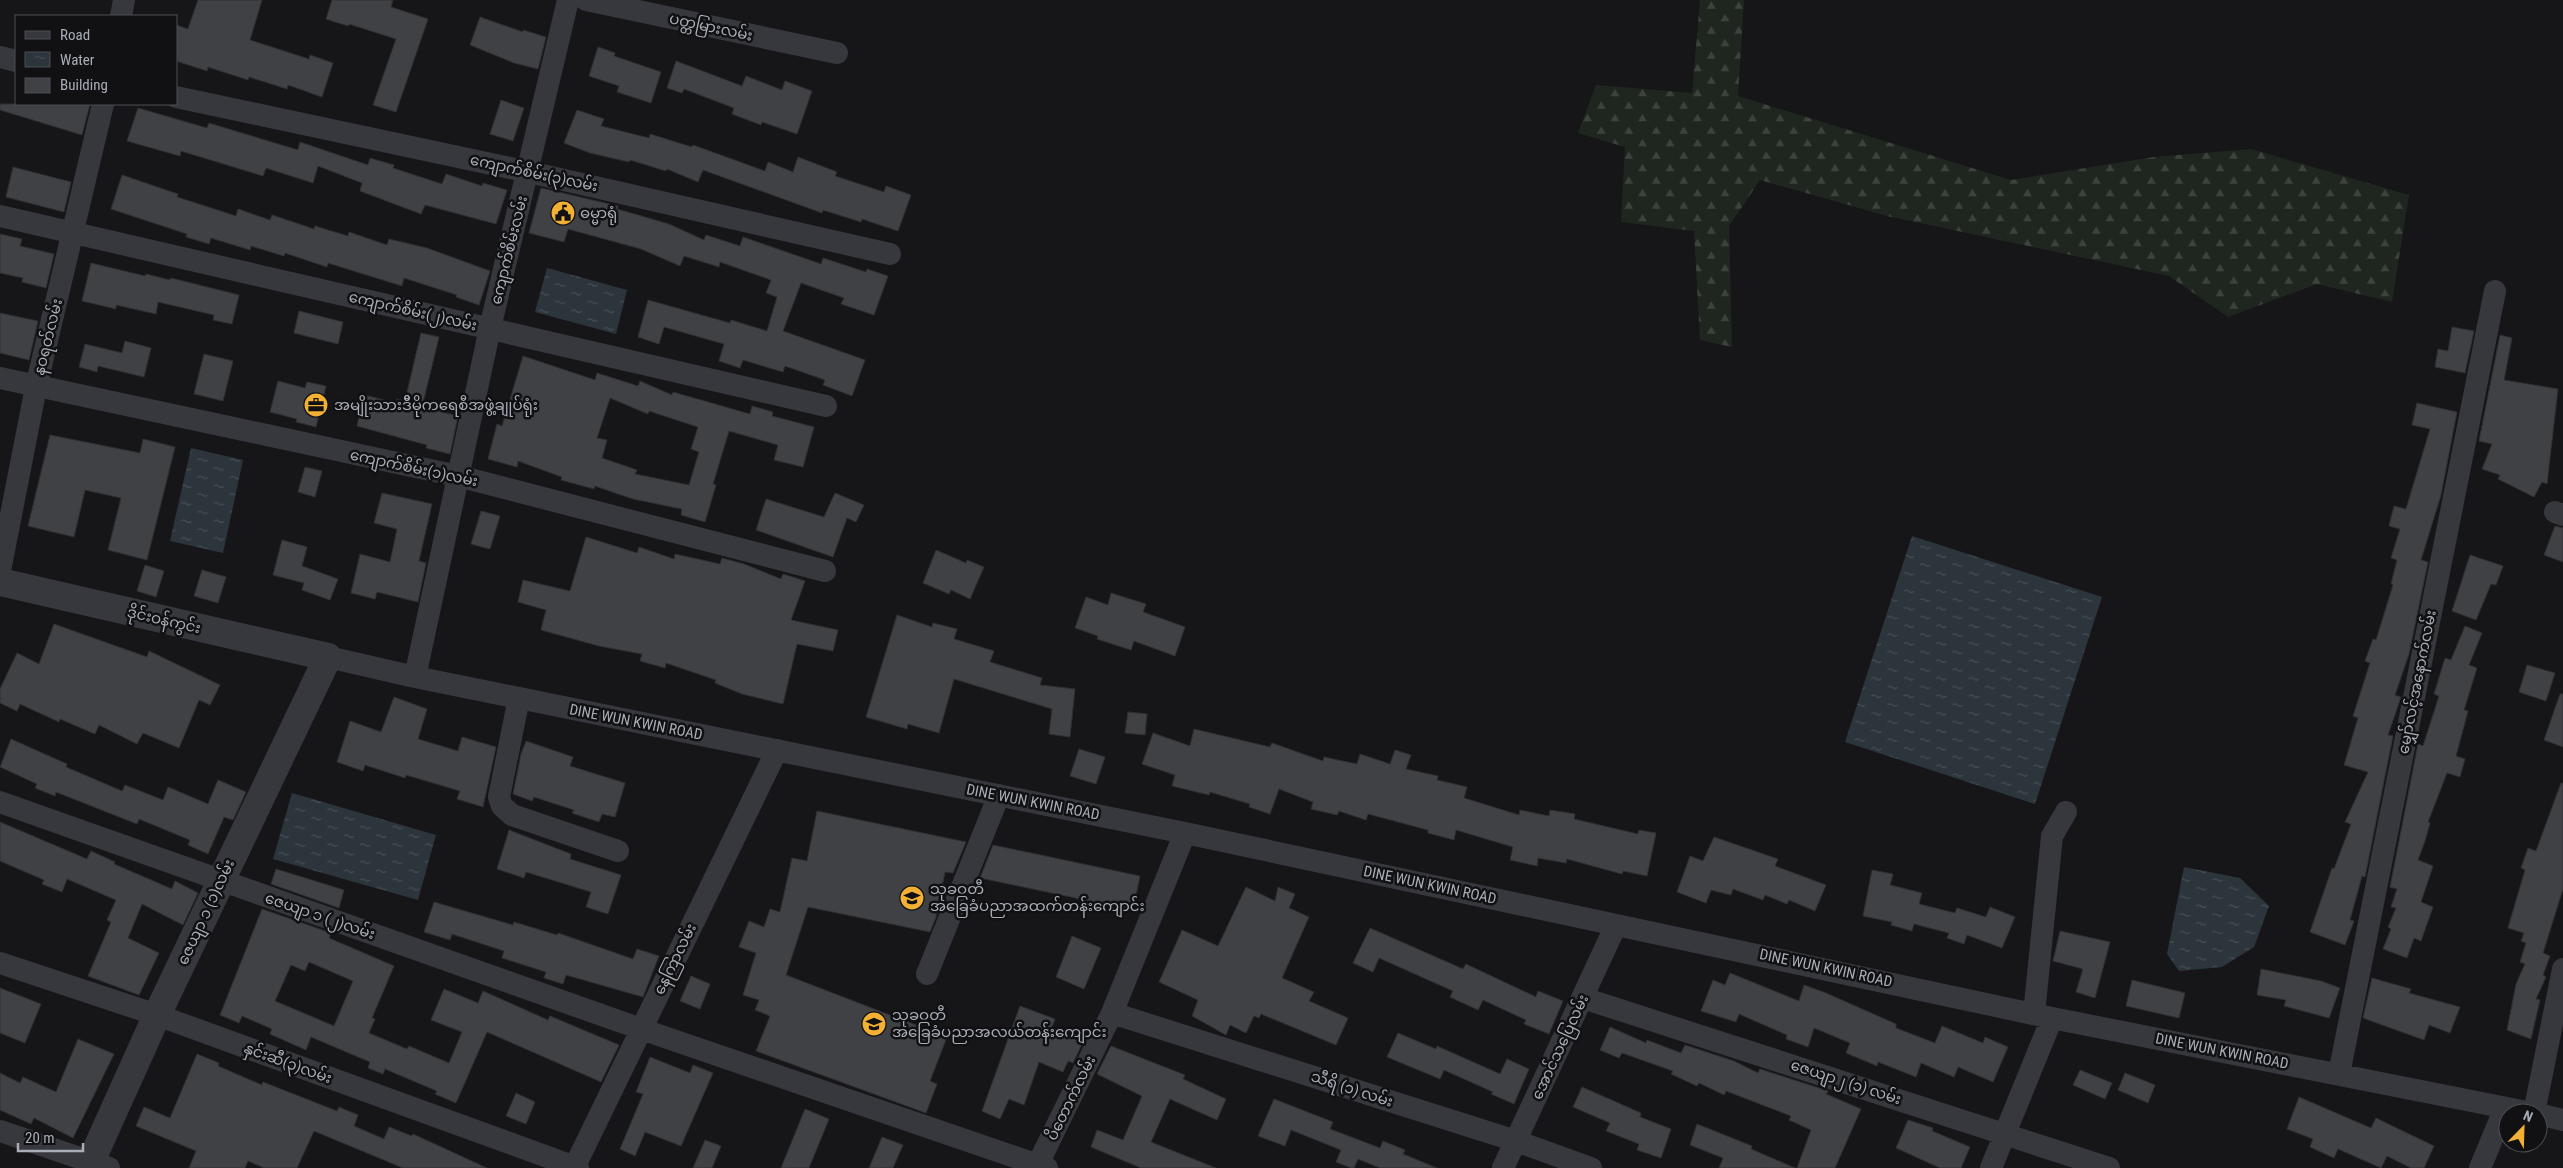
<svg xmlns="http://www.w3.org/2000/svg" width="2563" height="1168" font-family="'Roboto Condensed','Noto Sans Myanmar',sans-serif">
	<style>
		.forest { fill: url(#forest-firs) }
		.water { fill: url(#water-ripples) }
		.building { fill: #404145; stroke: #303034; fill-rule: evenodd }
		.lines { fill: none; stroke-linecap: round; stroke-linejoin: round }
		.minor { stroke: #37383d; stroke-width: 22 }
		.tertiary { stroke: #37383d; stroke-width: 28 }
		.labels { text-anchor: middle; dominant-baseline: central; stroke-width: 5; stroke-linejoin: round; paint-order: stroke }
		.street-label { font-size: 15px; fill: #a8adb8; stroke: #111113 }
		.poi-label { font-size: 15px; fill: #a8adb8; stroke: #111113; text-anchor: start }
	</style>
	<defs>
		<pattern id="forest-firs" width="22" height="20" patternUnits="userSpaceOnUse" patternTransform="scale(1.25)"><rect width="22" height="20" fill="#1e261f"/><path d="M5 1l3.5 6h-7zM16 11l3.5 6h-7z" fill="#3c433d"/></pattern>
		<pattern id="water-ripples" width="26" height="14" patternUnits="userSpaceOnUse" patternTransform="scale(1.25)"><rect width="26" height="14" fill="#2c353c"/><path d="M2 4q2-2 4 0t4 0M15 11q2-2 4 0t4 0" fill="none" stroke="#485056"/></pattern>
	</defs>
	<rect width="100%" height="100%" fill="#161618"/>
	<path class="forest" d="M1700,0h44l-6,96 273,84 143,-23 97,-8 158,46 -17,107 -75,-18 -89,33 -59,-41 -282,-60 -127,-36 -31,46 3,121 -32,-7 -6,-109 -73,-9 4,-75 -47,-14 18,-48 96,8z"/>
	<path class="water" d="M547,268l80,22 -11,44 -81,-22z
		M191,448l52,12 -20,93 -53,-12z
		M1912,536l190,61 -67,207 -190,-62z
		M292,793l144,42 -18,65 -145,-41z
		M2184,867l56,11 29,28 -15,41 -32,20 -43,4 -12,-17z"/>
	<path class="building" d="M198,0h64l-12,40 59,19 1,-4 23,8 -11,34 -34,-12 -1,4 -38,-12 -1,3 -40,-13 -1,4 -31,-10v-36l12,4z
		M332,0h61l-2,7 37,12 -32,93 -23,-7 23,-66 -47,-15 -1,2 -22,-7z
		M480,17l43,15v-2l23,7 -8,32 -24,-6 -44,-18z
		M598,47l17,6 -1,3 47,16 -10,31 -34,-11 2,-6 -30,-10z
		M676,61l66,25 4,-10 36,14 3,-9 27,10 -15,43 -35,-12 -1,3 -29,-11 2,-6 -50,-19 -2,4 -15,-5z
		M501,100l23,8 -11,33 -23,-7z
		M0,104h90l-8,31 -82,-25z
		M138,108l69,20 2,-5 89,27 2,-8 68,23 2,-7 24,7 -1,3 49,16 4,-10 36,12 1,-3 24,7 -11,34 -71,-19 -4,9 -61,-23 2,-8 -44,-17 -5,17 -47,-15 -3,8 -82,-25 -1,5 -53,-15z
		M577,110l27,9 -3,7 48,12 1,-4 42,13 1,-2 72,26 3,-9 25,10 5,-15 39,15 -2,4 49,16 2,-6 25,9 -13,36 -36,-12 -1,3 -38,-12 -1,3 -119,-43 -5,12 -31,-13 -1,2 -36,-11 -1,2 -39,-9 -26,-10z
		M13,167l58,15 -7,30 -58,-15z
		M122,175l56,19 -1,3 59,19 2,-7 32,11 2,-5 42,14 1,-3 33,10 1,-4 38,13 2,-6 38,9 63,23 -11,34 -23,-8 1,-2 -53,-17 -2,8 -74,-23 -1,4 -42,-14 -1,3 -33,-10 -1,4 -39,-12 -2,6 -23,-7 1,-3 -76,-25z
		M541,188l77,18 -1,3 52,15 35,16 2,-5 34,11 3,-9 78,27 2,-6 43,14 1,-3 21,7 -14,39 -33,-11 3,-6 -43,-15 -18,48 82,29 -13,36 -29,-11 2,-5 -40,-14 -2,6 -40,-12 -3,8 -21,-7 5,-17 -60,-17 -5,17 -21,-7 10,-37 82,23 1,-3 36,11 10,-34 -11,-4 5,-13 -51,-18 -1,5 -35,-11 -4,10 -39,-17 -73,-20 -4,13 -35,-9z
		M0,234l22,5 -2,7 34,8 -8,34 -24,-6 1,-4 -23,-5z
		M91,263l54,13 1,-2 24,6 1,-2 68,17 -7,29 -19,-4 1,-5 -56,-13 -2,12 -40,-9v4l-34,-8z
		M299,311l44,11 -5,22 -44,-11z
		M0,313l38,8 -9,39 -29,-7z
		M2452,327l22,4 -9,42 -30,-6 3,-18 10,2z
		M421,333l18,4 -17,70 36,9 -8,38 -24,-6 1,-3 -70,-19 7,-31 32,8 1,-4 8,2z
		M2500,335l12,3 -8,42 54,9 -11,95 -5,-2 -8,15 -36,-18 2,-4 -18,-6 10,-25 -13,-3z
		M125,341l26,7 -7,29 -46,-11 -1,6 -18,-5 6,-23 37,9z
		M204,354l29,7 -10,40 -29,-7z
		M523,356l72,24 2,-7 41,13 2,-5 32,14 1,-3 77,22 2,-8 21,6 -1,4 42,11 -11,40 -29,-7 4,-15 -49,-14 -16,53 3,1 -11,37 -24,-7 1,-6 -49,-10 -38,-13 -1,3 -33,-9 1,-3 -44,-16 -1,6 -29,-8 9,-35 5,2zM610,398l38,16 1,-3 49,16 -7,22 8,3 -10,33 -54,-11 2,-4 -35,-12 5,-18 -10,-2z
		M278,381l27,7 2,-6 19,4 -10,41 -20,-5 1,-3 -27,-7z
		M2417,403l40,9 -16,83 -20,65 7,2 -19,92 -14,41 6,2 -13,38 5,1 -28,141 -3,-1 -12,44 4,1 -9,24 -35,-13 22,-64 2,1 17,-45 -6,-2 23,-50 -24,-7 14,-47 -5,-2 17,-53 -5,-2 8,-22 3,1 17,-55 -2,-1 6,-24 -6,-2 9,-29 -11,-3 5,-20 12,3 24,-80 -18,-4z
		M50,435l90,18 3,-14 32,8 -28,113 -39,-10 13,-52 -36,-8 -11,47 -46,-11z
		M305,467l17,4 -7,26 -17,-5z
		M382,493l50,11 -13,57 7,2 -8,39 -41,-10 -2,7 -24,-6 9,-39 30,8 7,-33 -23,-6z
		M835,493l29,12 -8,17 -9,-4 -14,39 -77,-27 10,-31 58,18z
		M481,511l19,5 -10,33 -19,-5z
		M2555,526l8,2v34l-19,-7z
		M586,537l51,16 2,-6 35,12 1,-5 45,10 2,-6 22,6 37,15 2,-5 22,7 -14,39 47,10 -5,21 -36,-7 -14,60 -41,-10 -27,-11 1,-3 -50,-17 -1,5 -25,-7 2,-7 -43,-8 -58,-16 5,-20 -28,-8 5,-22 47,11z
		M282,540l25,7 -5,19 36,13 -8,21 -28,-10 2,-7 -31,-8z
		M936,550l30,13 1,-3 17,7 -14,32 -19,-9 -2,4 -26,-11z
		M2470,555l33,11 -7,19 -5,-1 -15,36 -24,-9z
		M145,565l19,6 -8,26 -19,-6z
		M202,570l24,7 -8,26 -24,-7z
		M1111,593l35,11 -3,8 42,15 -10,29 -41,-15 -3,9 -34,-11 1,-3 -23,-8 11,-31 22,8z
		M897,615l35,12 1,-4 24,6 -3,10 40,12 -4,11 52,16 -2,7 35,4 -5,48 -21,-3 3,-25 -98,-30 -15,54 -31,-9 -1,5 -41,-12z
		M54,624l93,33 2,-6 71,34 -10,20 -11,-5 -20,48 -36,-15 -6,11 -38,-19 -4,9 -35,-15 -1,3 -39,-18 -3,7 -17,-8v-14l17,-36 22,11z
		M2465,626l17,7 -13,32 8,3 -13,42 4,1 -12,45 9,3 -5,18 -13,-4 -19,49 2,1 -5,18 -7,19 15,6 -12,36 12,5 -12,34 -7,-3 -7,20 -24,-9 8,-20 -3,-2 8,-19 -5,-1 6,-18 -7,-2 28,-143 5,2 16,-50 -5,-2 11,-36 6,2z
		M2527,665l28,8 -9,28 -27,-9z
		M2560,694h3v53l-19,-7z
		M394,697l33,12 -9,30 40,12 4,-14 34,10 -13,60 -26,-8 3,-8 -54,-16 -1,3 -40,-13 -2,6 -26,-9 13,-41 31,11z
		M1128,712l19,2 -2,21 -20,-2z
		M1194,729l76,18 2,-4 51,18 1,-4 33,7 3,-10 30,10 5,-14 16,5 -5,14 32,7 -1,4 30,7 -3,11 55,17 1,-5 29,6 1,-6 25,4 -1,5 64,15 1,-4 17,3 -9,43 -24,-5 -1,3 -55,-15 -1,4 -28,-5 -1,8 -27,-6 3,-13 -57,-17 -2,10 -26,-7v-3l-60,-16 -2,6 -27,-9 -2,4 -26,-6 2,-7 -34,-13 -9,25 -21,-7 1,-3 -40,-12 -1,3 -37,-9 3,-11 -33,-11 11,-31 37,13z
		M11,739l56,25 -1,3 56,24 3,-6 38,15 5,-13 40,17 10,-24 28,12 -13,28 -9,-3 -16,37 -20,-9 2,-5 -51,-21 -2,5 -81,-32 -1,4 -20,-8 2,-4 -37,-17z
		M526,741l47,16 -3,9 55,17 -10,34 -13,-3 -3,8 -27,-9 2,-3 -40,-13 -2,4 -19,-7 8,-40z
		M1079,749l26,8 -9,27 -26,-8z
		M2561,783h2v106l-20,64 7,3 -7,19 3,2 -10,22 4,1 -9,39 -24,-9 9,-46 9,-20 -5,-2 6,-19 -5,-2 3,-8 -16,-5 17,-58 -4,-2 7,-20 8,3z
		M817,811l149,31 -13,31 -8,-1 -9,45 -6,15 -122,-25 -22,68 161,62 -17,44 7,3 -11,29 -170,-62 14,-35 -15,-6 4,-10 -16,-5 13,-42 -17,-6 10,-26 15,6 6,-18 10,3 12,-54 15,3z
		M0,822l87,37 4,-8 24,11 -1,2 58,25 3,-8 23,12 -15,32 -41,-21 -14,34 31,15 -20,42 -51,-19 23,-54 -4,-2 9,-20 -49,-21 -5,13 -20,-8 2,-4 -44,-19z
		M509,830l62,24 -1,5 51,16 -13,39 -22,-7 5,-15 -65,-20 -2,6 -27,-9z
		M1714,837l64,22 -3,7 51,19 -11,26 -26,-11 -2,4 -22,-9 -2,5 -30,-11 -2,6 -20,-5 -5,13 -29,-11 13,-36 13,5z
		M993,845l147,31 -7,34 -153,-32z
		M276,869l68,21 -5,18 -68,-24z
		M1872,870l21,4 -3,11 32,8 -3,11 36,9 2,-5 29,9 4,-10 25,10 -13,31 -35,-13 -3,9 -17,-6 2,-5 -35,-9 -2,7 -21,-6 1,-3 -29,-6z
		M1246,887l29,14 3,-14 17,7 -6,14 20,9 -27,61 32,14 -5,9 39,17 -12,27 -75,-31 -2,4 -5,-2 -8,17 -16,-8 -4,10 -34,-19 6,-16 -39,-18 23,-52 36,16z
		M434,902l79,23 1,-3 43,13 1,-2 75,26 4,-10 22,7 -16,41 -77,-22 -3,9 -19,-6 2,-6 -44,-14 2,-7 -52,-17 -2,6 -26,-8z
		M262,909l69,24 -2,5 65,28 -22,52 3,1 -6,14 38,16 2,-3 40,17 13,-31 -31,-12 13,-31 34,14 5,-12 65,29 2,-4 69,29 -18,37 -114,-50 -31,71 -21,-9 2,-3 -52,-22 -2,5 -15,-6 2,-6 -59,-25 -5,13 -36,-16 2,-5 -30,-13 -3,7 -19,-8zM309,962l44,19 -19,45 -59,-25 16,-36 14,6z
		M1370,928l93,41 3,-5 70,33 2,-6 25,10 -14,33 -25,-10 2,-4 -43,-20 -5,10 -28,-13 3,-6 -74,-33 -6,14 -20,-9z
		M2060,931l50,11 -15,56 -19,-6 7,-23 -30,-8z
		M1072,936l29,12 -17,41 -28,-12z
		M2261,969l60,12 19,7 -11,30 -45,-12 2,-6 -29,-5z
		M1730,973l69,28 5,-16 22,8 70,31v4l39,15 7,-17 41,17 2,-6 23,10 -15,35 -35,-15 -4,10 -33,-14 -5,14 -38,-15 -1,4 -31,-13 4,-10 -36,-15 -6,19 -22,-8 1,-4 -48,-21 -3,8 -35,-11 12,-31 12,5z
		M691,976l19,8 -10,25 -20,-8z
		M2372,978l39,11 -2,4 51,14 -10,26 -21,-8 -5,15 -61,-22z
		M2132,980l53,13 -6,25 -53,-12z
		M0,988l41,16 -16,39 -25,-10z
		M1020,1006l35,13 -4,10 32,13 -10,21 -5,-2 -5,11 -24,-10 -15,43 -15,-6 -9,20 -18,-8z
		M1610,1027l36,16 1,-3 34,13 4,-8 49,16 24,12 2,-4 65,21 3,1 -2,3 35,15 -26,59h-38l14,-38 -22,-10 2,-4 -65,-25 -2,4 -25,-12 -2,3 -26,-12 2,-3 -51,-18 -3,5 -19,-8z
		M1398,1033l38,16 1,-3 63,28 7,-15 22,10 -15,35 -23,-10 2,-2 -49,-22 -4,9 -53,-22z
		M78,1039l36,15 -41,84 -39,-20 -3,6 -31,-14v-37l20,10 3,-6 33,15z
		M1111,1046l74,29 -2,4 43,20 -9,21 -47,-21 -19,43 65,26h-75l-50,-21 6,-17 26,10 19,-44 -45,-22z
		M197,1054l22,9 -1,3 44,19 1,-3 74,29 2,-4 19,8 -4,11 30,13 5,-12 23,9 1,-2 74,34h-84l-89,-37 -17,37h-33l-16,-7 -3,7h-56l7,-17 -60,-25 8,-19 26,11z
		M650,1057l40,16 3,-8 20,8 -32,73 -36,-14 -10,24 -15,-7 23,-55 -7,-2z
		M2080,1070l32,13 -7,16 -32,-14z
		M2125,1073l30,12 -7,18 -30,-13z
		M1582,1087l59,26 -1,4 31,12 -10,29 -24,-8 2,-6 -33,-13 4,-8 -37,-16z
		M516,1093l19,9 -9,22 -20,-8z
		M2299,1097l72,31 5,-10 58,28 -10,22h-13l-24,-12 -6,12 -43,-19 -4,9 -24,-11 3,-8 -26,-10z
		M1274,1099l59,23 -3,7 50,19 3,-7 22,9 -2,4 34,14h-57l-22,-9 -4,9h-3l-15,-6 5,-12 -50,-20 -6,16 -27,-10z
		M805,1109l24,10 -20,49h-28z
		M1908,1120l25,8 -1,3 38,16 -9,21h-21l-44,-20z
		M1697,1124l55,22 -1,3 44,19h-76l4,-10 -33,-13z
		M882,1137l21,8 -10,23h-24z
		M705,1140l16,6 -9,22h-19z"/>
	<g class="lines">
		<path class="minor" d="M586,0l251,53
			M121,16l3,-16
			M0,57l16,4
			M176,97l353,75 361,82
			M0,216l826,190
			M0,378l458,98 367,95
			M2555,512l8,3
			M0,571l36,-184 67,-283
			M328,657l87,20 770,156 867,185 480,95
			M415,677l75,-349 78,-328
			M519,698l-20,99 3,9 10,9 106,36
			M0,802l641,227 406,139
			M0,963l157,52 421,153
			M927,974l72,-179
			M1583,998l526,170
			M1112,1013l404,128 75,27
			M2034,1014l18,-178 14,-24
			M2339,1074l156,-783
			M2534,1113l29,-144
			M2538,1114l25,6
			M0,1131l109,37
			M574,1168l203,-418
			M1036,1168l76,-155 73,-180
			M1503,1168l113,-243
			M1991,1168l61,-150
			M2480,1168l25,-60"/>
		<path class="tertiary" d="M0,582l328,75 -171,358 -69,153"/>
	</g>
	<defs>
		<symbol id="civic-disc" viewBox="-11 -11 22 22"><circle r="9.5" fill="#f2b134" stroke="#111113"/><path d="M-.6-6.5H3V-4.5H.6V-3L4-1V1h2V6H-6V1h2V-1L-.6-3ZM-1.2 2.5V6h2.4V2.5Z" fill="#111"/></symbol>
		<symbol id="office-disc" viewBox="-11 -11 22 22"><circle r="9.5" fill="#f2b134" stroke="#111113"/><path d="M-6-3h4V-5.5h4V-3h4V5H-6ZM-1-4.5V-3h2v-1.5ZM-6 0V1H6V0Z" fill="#111"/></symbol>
		<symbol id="school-disc" viewBox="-11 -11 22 22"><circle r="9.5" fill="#f2b134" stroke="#111113"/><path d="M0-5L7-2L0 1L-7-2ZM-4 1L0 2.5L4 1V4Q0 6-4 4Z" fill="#111"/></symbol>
	</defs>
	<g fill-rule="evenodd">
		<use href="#civic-disc" x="549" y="199" width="28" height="28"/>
		<use href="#office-disc" x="302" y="391" width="28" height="28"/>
		<use href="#school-disc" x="898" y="884" width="28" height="28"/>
		<use href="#school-disc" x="860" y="1010" width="28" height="28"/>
	</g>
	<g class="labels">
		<g class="street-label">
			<text transform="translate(711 27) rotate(12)">ပတ္တမြားလမ်း</text>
			<text transform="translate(534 173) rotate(12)">ကျောက်စိမ်း(၃)လမ်း</text>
			<text transform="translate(509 250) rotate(-76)">ကျောက်စိမ်းလမ်း</text>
			<text transform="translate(413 311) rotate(13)">ကျောက်စိမ်း(၂)လမ်း</text>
			<text transform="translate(48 337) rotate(-76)">နဝရတ်လမ်း</text>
			<text transform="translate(414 468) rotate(12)">ကျောက်စိမ်း(၁)လမ်း</text>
			<text transform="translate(164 620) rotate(13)">ဒိုင်းဝန်ကွင်း</text>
			<text transform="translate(2417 682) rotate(-79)">မျှော်လင့်အနောက်လမ်း</text>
			<text transform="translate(636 722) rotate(11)">DINE WUN KWIN ROAD</text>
			<text transform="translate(1033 802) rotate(11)">DINE WUN KWIN ROAD</text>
			<text transform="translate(1430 885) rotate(12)">DINE WUN KWIN ROAD</text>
			<text transform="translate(206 912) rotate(-65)">ဇေယျာ ၁ (၁)လမ်း</text>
			<text transform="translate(320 916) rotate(19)">ဇေယျာ ၁ (၂)လမ်း</text>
			<text transform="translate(675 959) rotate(-64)">နေကြာလမ်း</text>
			<text transform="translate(1826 968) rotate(12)">DINE WUN KWIN ROAD</text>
			<text transform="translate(1560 1047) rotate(-65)">အောင်သပြေလမ်း</text>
			<text transform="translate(2222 1051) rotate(11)">DINE WUN KWIN ROAD</text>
			<text transform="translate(288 1063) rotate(20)">နှင်းဆီ(၃)လမ်း</text>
			<text transform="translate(1846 1082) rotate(18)">ဇေယျာ၂ (၁) လမ်း</text>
			<text transform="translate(1352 1089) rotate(18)">သီရိ (၁) လမ်း</text>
			<text transform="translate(1071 1098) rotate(-64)">ပိတောက်လမ်း</text>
		</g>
		<g class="poi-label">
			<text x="580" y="213">ဓမ္မာရုံ</text>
			<text x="334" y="405">အမျိုးသားဒိီမိုကရေစီအဖွဲ့ချုပ်ရုံး</text>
			<text x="930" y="889">သုခဝတီ<tspan x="930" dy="17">အခြေခံပညာအထက်တန်းကျောင်း</tspan></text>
			<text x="892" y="1015">သုခဝတီ<tspan x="892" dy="17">အခြေခံပညာအလယ်တန်းကျောင်း</tspan></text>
		</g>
	</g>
	<rect x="15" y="15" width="162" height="90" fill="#111113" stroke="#4d4f55"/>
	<rect x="25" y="31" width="25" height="8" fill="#37383d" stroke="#4d4f55"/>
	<text x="60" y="40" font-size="15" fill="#a8adb8">Road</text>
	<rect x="25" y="52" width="25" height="15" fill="url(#water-ripples)" stroke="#4d4f55"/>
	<text x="60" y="65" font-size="15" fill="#a8adb8">Water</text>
	<rect x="25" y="78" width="25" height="15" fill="#404145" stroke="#4d4f55"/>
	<text x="60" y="90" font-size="15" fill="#a8adb8">Building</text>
	<g transform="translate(2523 1128) rotate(23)"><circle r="24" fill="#111113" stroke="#4d4f55"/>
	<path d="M0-4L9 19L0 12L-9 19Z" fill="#f2b134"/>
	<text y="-8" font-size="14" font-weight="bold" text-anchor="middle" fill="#a8adb8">N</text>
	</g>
	<path d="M18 1143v8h65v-8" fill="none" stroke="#a8adb8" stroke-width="2.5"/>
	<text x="25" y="1143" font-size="15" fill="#a8adb8" stroke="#111113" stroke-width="4" paint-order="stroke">20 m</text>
</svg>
